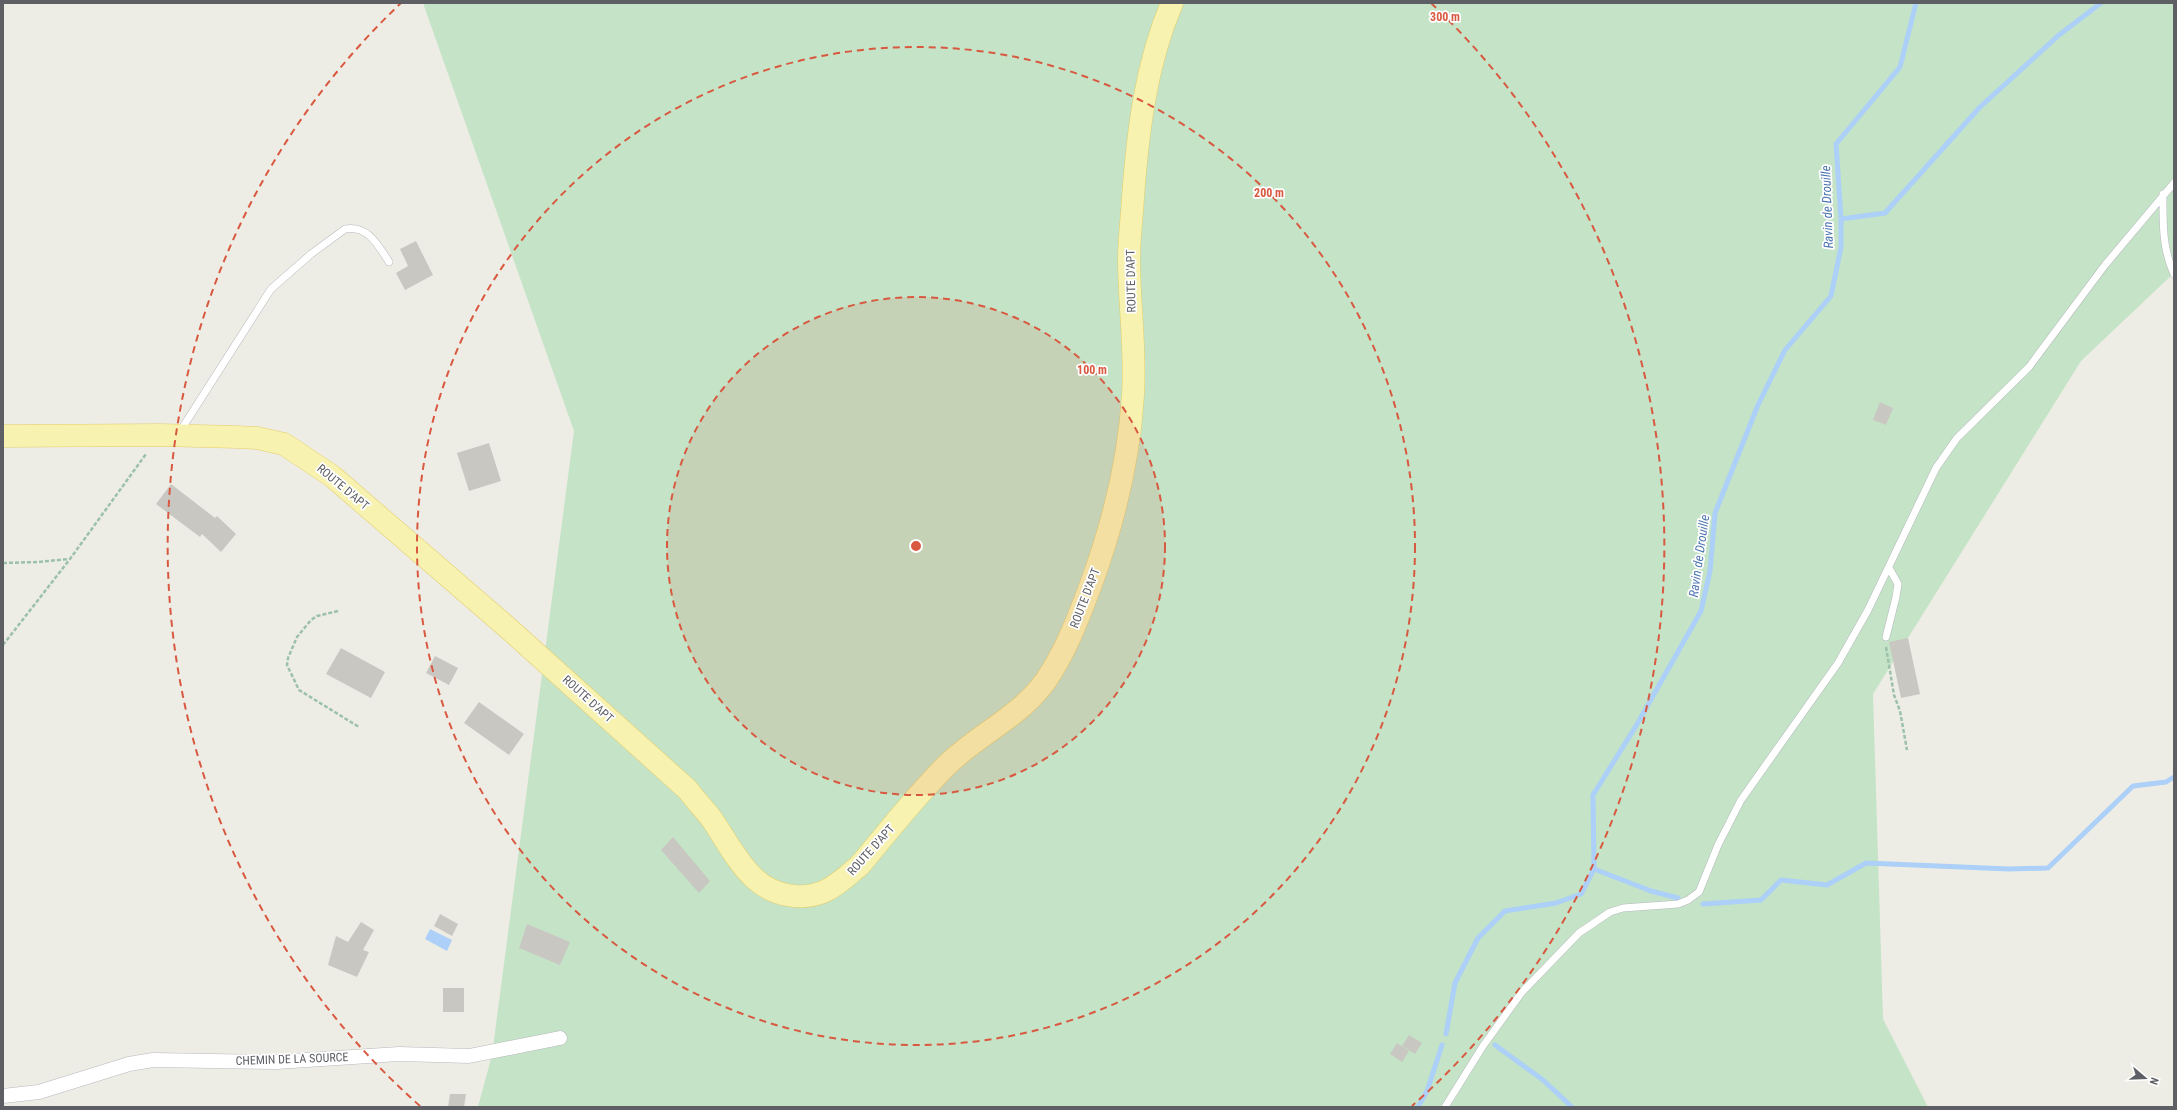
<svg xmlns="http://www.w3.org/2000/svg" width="2177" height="1110" font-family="'Roboto Condensed',sans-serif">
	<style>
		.green { fill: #c4e3c7 }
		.water { fill: #acd0f7 }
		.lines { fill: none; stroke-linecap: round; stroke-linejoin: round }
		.stream { stroke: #acd0f7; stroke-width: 5 }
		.building { fill: #c9c7c2 }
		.service-casing { stroke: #b7b9be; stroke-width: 8 }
		.minor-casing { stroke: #b7b9be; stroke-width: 15 }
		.primary-casing { stroke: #e4cc68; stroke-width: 23 }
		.path { stroke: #9cc1aa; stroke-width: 2.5; stroke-dasharray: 4 2; stroke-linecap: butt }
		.service { stroke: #fff; stroke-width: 7 }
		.minor { stroke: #fff; stroke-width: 14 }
		.primary { stroke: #f7f2b0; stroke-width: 22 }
		.ring { fill: none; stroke: #d95940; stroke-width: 2; stroke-dasharray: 7 5 }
		.labels { text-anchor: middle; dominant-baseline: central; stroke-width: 3.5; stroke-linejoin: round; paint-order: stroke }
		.street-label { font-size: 12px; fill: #5d5f64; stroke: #fff }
		.water-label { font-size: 13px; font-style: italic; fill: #4d75b1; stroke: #fff }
		.centre { fill: #d95940; stroke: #fff; stroke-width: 2 }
		.ring-label { font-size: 12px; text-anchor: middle; font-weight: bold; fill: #d95940; stroke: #fff; stroke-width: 3.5; stroke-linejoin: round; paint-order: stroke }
	</style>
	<rect width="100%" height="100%" fill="#eeede5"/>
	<path class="green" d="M423,3h1751v270l-93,88 -208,333 10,325 45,88h-1450l14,-52 82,-624z"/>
	<path class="water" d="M430,929l22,11 -5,11 -22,-12z"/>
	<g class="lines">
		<path class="stream" d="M1841,219l44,-6 95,-106 79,-72 42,-32
			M1594,869l57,22 27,7
			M1703,904l58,-4 20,-20 46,5 39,-22 143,6 39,-1 85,-82 33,-4 8,-5
			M1446,1034l9,-51 23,-45 27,-27 51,-8 25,-9 13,-25 -1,-74 43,-69 65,-115 9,-40 5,-58 43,-108 27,-55 46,-54 10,-49v-28l-5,-75 64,-77 16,-64
			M1495,1045l48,35 29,27
			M1418,1107l9,-16 15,-46"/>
	</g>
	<path class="building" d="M416,241l17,34 -28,15 -9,-17 12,-7 -8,-17z
		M1880,402l13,6 -7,17 -13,-5z
		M489,443l12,38 -32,10 -12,-38z
		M171,484l44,34 2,-2 19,18 -15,18 -19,-18 -2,3 -44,-33z
		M1908,638l12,56 -19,4 -12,-56z
		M341,648l44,24 -14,26 -45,-24z
		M435,656l23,12 -9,17 -23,-12z
		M479,702l45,32 -15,21 -45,-32z
		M673,837l37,44 -11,12 -38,-43z
		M440,914l18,10 -6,12 -18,-10z
		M361,922l13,8 -11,20 6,2 -12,25 -29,-12 8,-29 12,6z
		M527,924l43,18 -10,23 -41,-17z
		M443,988h21v24h-21z
		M1409,1035l13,8 -7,11 -13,-8z
		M1397,1043l12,8 -7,11 -12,-8z
		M450,1094h16l-2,13h-16z"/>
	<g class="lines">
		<defs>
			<path id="service" d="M2163,194c0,28 -1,54 11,80
				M179,433l92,-144 40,-35 34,-25c23,-4 33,16 44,33
				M1886,637l10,-40 2,-13 -9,-16
				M1445,1107l38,-61 39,-54 57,-59 31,-21 13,-4 55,-4 10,-4 11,-8 19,-47 23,-45 97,-137 30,-53 68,-142 21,-30 72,-71 76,-102 69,-82"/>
			<path id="minor" d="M3,1096l36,-4 90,-28 24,-4 124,2 122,-8 70,2 91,-18"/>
			<path id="primary" d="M3,436l157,-1 77,2 20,1 27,6 48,32 176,152 180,162c7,10 16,19 23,28 14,20 25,43 43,60 19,18 50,24 73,12 12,-6 22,-16 32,-24 29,-34 57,-71 89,-102 34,-33 79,-50 104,-93 16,-26 27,-55 38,-84 23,-62 39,-125 43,-192 3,-45 -4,-91 -4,-136 0,-21 3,-42 4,-62 5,-67 13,-133 39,-194"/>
		</defs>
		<use href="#service" class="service-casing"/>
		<use href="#minor" class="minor-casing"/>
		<use href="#primary" class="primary-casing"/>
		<path class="path" d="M3,563l35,-1 31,-3
			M338,611l-21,5 -6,4 -14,17 -9,21 -1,7 12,25 60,37
			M3,645l67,-86 76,-105
			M1886,647l8,48 6,16 7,39"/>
		<use href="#service" class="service"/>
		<use href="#minor" class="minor"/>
		<use href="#primary" class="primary"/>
	</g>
	<circle cx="916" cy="546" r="249" fill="#d95940" fill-opacity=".12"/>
	<g class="ring">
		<circle cx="916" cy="546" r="249"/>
		<circle cx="916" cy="546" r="499"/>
		<path d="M420 1106A748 748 0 0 1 401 3M1431 3A748 748 0 0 1 1412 1106"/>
	</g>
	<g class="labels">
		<g class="street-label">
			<text transform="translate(1131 281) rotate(-91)">ROUTE D'APT</text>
			<text transform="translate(343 487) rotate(40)">ROUTE D'APT</text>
			<text transform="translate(1085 598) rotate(-69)">ROUTE D'APT</text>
			<text transform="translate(588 699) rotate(42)">ROUTE D'APT</text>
			<text transform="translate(871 850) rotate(-48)">ROUTE D'APT</text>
			<text transform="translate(292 1059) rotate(-2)">CHEMIN DE LA SOURCE</text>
		</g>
		<g class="water-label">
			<text transform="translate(1827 207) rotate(-92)">Ravin de Drouille</text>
			<text transform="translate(1699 556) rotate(-82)">Ravin de Drouille</text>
		</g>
	</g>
	<circle cx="916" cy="546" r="6" class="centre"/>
	<g class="ring-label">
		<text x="1445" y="21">300 m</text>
		<text x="1269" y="197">200 m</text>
		<text x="1092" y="374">100 m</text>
	</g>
	<rect width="2177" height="1110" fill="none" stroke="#5d5f64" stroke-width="8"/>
	<g transform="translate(2145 1078) rotate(109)" stroke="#ffffff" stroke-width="3" paint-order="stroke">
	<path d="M0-3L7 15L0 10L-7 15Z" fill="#5d5f64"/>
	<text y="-6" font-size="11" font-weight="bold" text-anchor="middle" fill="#5d5f64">N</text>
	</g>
</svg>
